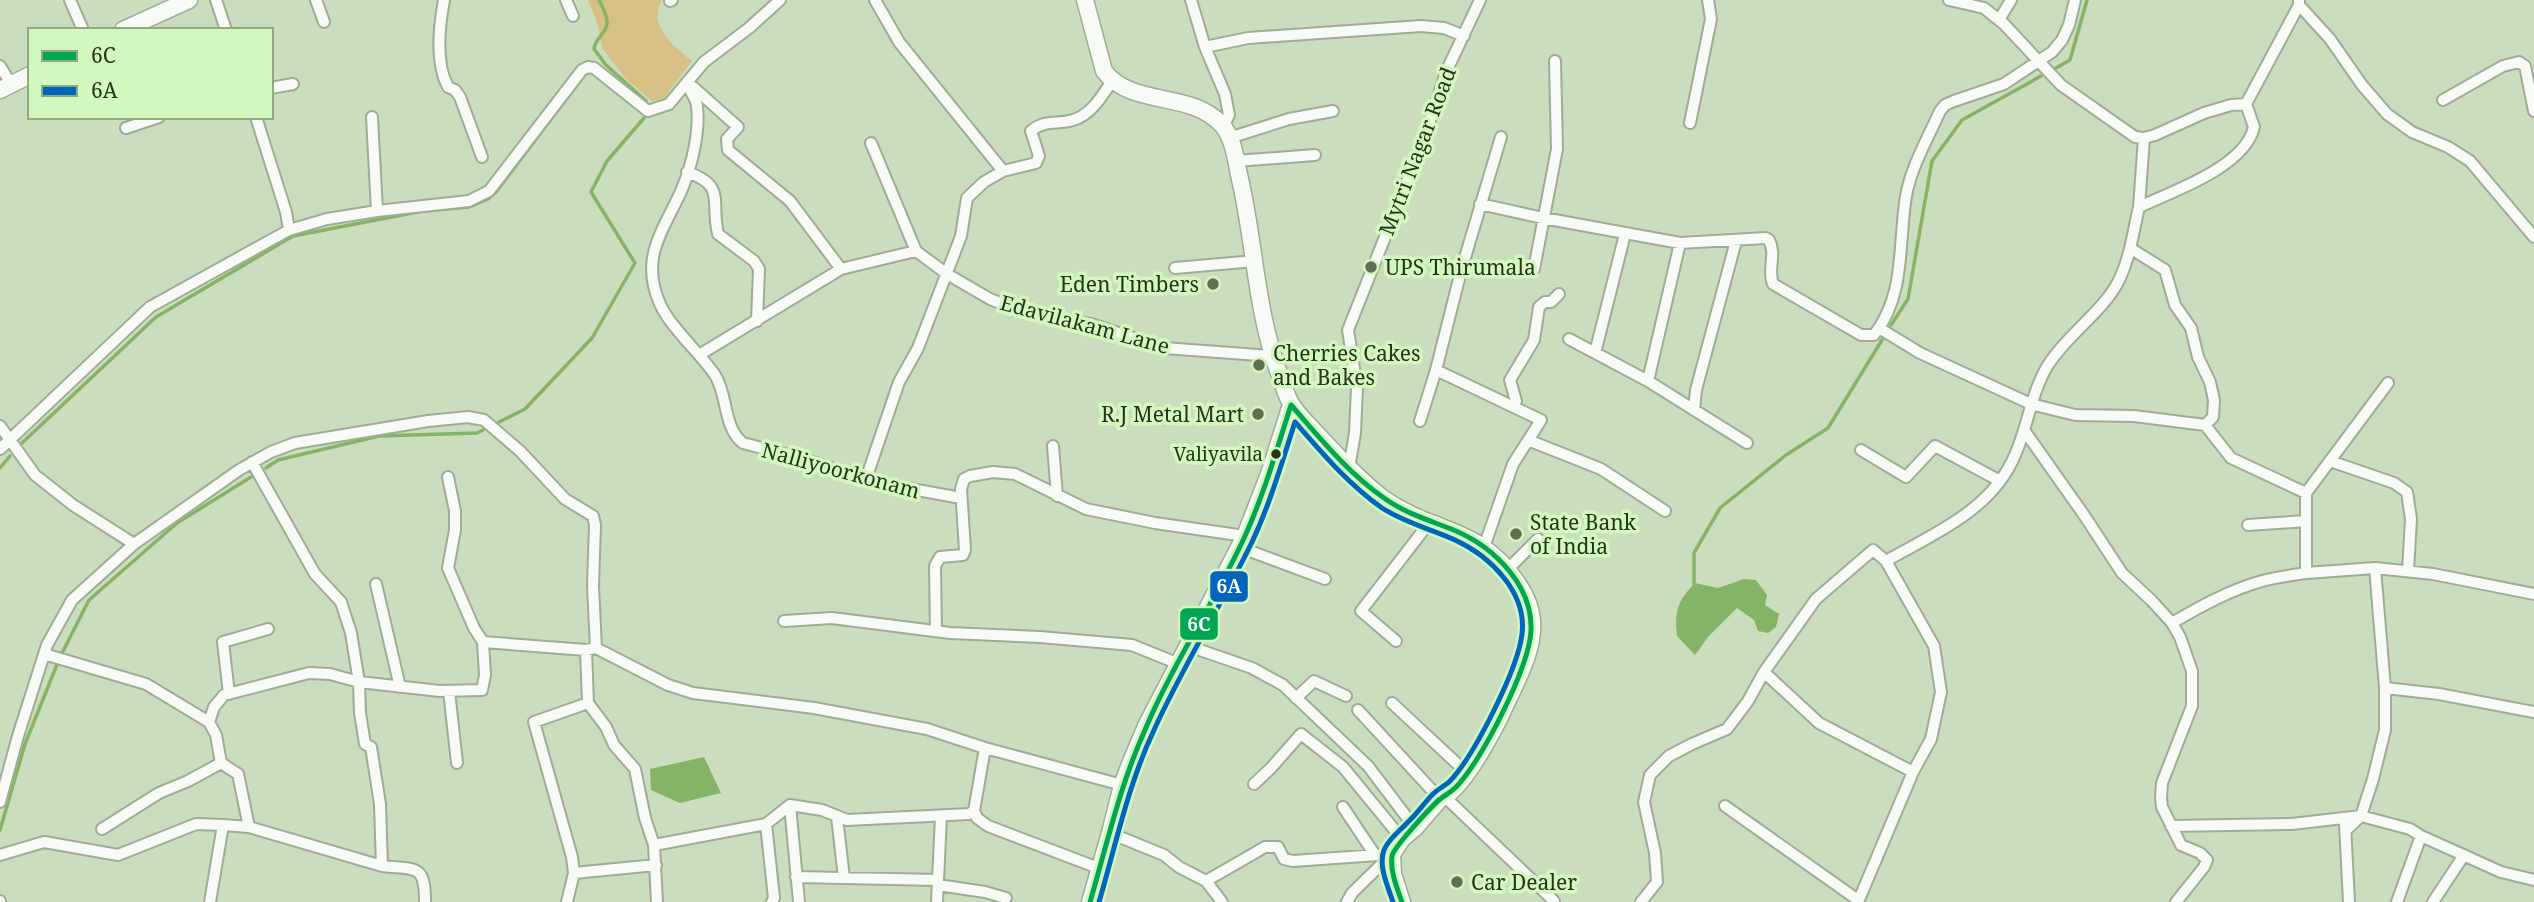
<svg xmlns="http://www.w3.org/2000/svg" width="2534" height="902" font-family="'Noto Serif',serif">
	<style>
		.green { fill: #d6c086 }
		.water { fill: #86b466 }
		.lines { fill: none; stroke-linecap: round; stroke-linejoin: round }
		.stream { stroke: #86b466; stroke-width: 3.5 }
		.street-casing { stroke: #9ead95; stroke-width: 14 }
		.secondary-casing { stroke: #9ead95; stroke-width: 19 }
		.street { stroke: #f7faf5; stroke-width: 10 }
		.secondary { stroke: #f7faf5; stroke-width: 16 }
		.bus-1-casing { stroke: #d3f8bf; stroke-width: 10 }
		.bus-2-casing { stroke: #d3f8bf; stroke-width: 10 }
		.bus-1 { stroke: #00a651; stroke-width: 5 }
		.bus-2 { stroke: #0065bd; stroke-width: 5 }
		.poi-dot { fill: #5f6f56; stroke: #d3f8bf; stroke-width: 2.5 }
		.bus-dot { fill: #26341e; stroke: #d3f8bf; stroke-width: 2.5 }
		.labels { text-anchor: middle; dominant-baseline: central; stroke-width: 7; stroke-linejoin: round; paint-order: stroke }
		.bus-label { font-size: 19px; fill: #26341e; stroke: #d3f8bf; text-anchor: end }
		.street-label { font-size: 21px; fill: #26341e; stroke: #d3f8bf }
		.poi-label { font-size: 21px; fill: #26341e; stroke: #d3f8bf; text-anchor: start }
		.line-badge { stroke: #d3f8bf; stroke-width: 2.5 }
		.badge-label { font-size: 19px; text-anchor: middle; font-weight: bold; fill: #fff }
	</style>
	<rect width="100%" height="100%" fill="#caddbf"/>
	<path class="green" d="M588,0h74c-15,26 12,46 30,61l-28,37 -12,3 -26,-22 -24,-31 -4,-23z"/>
	<path class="water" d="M1744,579l12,1 11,15 -2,10 14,9 -3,13 -8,6 -10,-2 -4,-11 -17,-12 -29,29 -13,18 -18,-19c-3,-25 1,-36 18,-53l23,5z
		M704,757l17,36 -41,10 -29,-13 -1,-21z"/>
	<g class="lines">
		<path class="stream" d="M599,0c3,6 9,16 8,23 0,10 -12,15 -13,26l12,16 40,36
			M2056,68l14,-8 17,-60
			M1891,325l17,-26 24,-138 30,-41 79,-44
			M499,422l26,-13 67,-71 43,-75 -44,-71 16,-31 37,-43
			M22,443l134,-126 137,-81 130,-25 46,-4 19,-8 8,-7 90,-119
			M0,468l10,-12
			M266,468l12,-8 101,-24 98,-3 6,-3
			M1694,587v-34l26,-45 66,-53 42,-27 54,-88
			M0,830l25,-86 35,-87 29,-57 88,-77 74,-46"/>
		<defs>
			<path id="street" d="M70,0l13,30
				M216,0l10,30
				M316,0l8,22
				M444,0c-5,27 -9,63 4,87l7,3 5,7 22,60
				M566,0l7,16
				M875,0l24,42 104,129
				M1191,0l14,47 20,47 4,21 -6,11
				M1949,0l35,8 20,16 57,61 74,52 9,1 11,-3 49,-22 27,-8 15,-1
				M670,1l2,-1
				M2299,5l31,34 32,46 25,29 25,18 36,15 22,14 64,76
				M1999,20l12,-20
				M1205,47l43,-9 173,-12 23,2 20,8
				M0,66l11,18
				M687,82c2,9 9,15 10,24 3,26 -5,59 -15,83 -18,41 -43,68 -22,115 10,23 40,49 55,71 13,20 8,53 28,68l53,14 83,26 82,15
				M693,87l45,40 -11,12 1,11 62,51 51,68
				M271,88l22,-4
				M2443,100l60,-34 16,-4 6,4 9,45
				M256,117l30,95 3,18
				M372,117l5,94
				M1690,123l21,-104 -3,-19
				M126,128l33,-11
				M1229,138l60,-19 44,-8
				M871,143l45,108 31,23 43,25 28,11 73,14 73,24 108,8
				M1236,161l79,-6
				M687,172c40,14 23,29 31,62l36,27 5,8 -2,52
				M1480,204l63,14 137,25 86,-5 3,2c8,15 -2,29 4,44l88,51h13c32,-41 24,-91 32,-139 5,-29 22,-58 34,-85l5,-6 9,-4 50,-17 48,-32 10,-12 7,-15 6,-25
				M2139,207l5,-69
				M2130,248l35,22 10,35 16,23 7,29 12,25 4,18 -1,17 -8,8
				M1175,268l80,-7
				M1534,269l23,-120 -2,-88
				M1879,328l41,25 111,51 44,11 59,1 71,9 26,33 75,35v80l69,-5
				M1569,339l79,42 99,62
				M1595,353l30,-119
				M699,355l142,-86 75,-18
				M1648,381l32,-138
				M1512,406l4,-5 -6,-21 24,-40 5,-33 6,-5h6l8,-8
				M1694,410l2,-20 40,-149
				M1420,421l16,-51
				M0,426l35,49 38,30 61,39
				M2024,430l60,85 38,58 30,28 20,22 8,14 12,34v35l-30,77 -1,15 1,9 19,38 19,8 7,7 -3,7 -28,35
				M1528,440l73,29 64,42
				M1053,446l4,50
				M0,449l150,-142 139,-77 38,-11 50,-8 92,-10 20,-10 93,-121 6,-3 6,1 54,43 21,-7 35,-42 45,-34 31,-28
				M1861,450l45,27 29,-31 65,35
				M2330,461l64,22 13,9 4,27 -3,52
				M1349,468l6,-35 2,-46 -9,-57 74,-186 25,-74 33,-70
				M448,477l7,34v19l-7,38 26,60 9,14 103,8 10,-2 72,37 25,8 121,15 113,21 58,19 137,37
				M866,479l33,-97 19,-34 43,-112 6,-38 17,-16 19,-11 33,-8 3,-7 -8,-25c14,-12 26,-6 42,-11 18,-5 29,-24 39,-39
				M2306,493l82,-110
				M2248,525l58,-4
				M1239,547l86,32
				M1484,547l29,-83 28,-44 -105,-50 25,-99 40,-134
				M1886,561l48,85 7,46 -10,47 -18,33
				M1508,569l30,-30
				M376,584l24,103
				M784,621l48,-3 118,15 90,4 92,8 47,19
				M2172,623c29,-17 58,-33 90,-42 15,-4 30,-6 44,-8
				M936,631l-1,-65 5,-9 23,-2 2,-5 -4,-61 3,-10 6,-3 23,-4 22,2 71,35 69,14 90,13
				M1396,641l-35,-30 68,-88
				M1188,646l64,22 31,17 85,81 47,62
				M44,654l102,30 63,38 7,13 5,28 17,11 11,53
				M1764,672l55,51 94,49 -55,130
				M2385,688l54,6 95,18
				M449,691l8,72
				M229,694l-6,-52 45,-13
				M1296,698l18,-17 32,15
				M588,703l18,24 8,18 21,24 10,49 9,27 3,57
				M1392,703l74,69
				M1358,710l82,89
				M209,722l5,-15 10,-12 85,-22 21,1 29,8 -8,-49 -10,-31 -26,-28 -63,-112
				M1254,784l17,-16 30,-34 42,33 59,72
				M1445,797l109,104
				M0,802l18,-66 29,-91 25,-45 62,-56 105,-74 32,-18 24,-9 133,-22 40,-4 16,3 36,31 45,48 28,17 2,9 -2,61 3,62
				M790,805l9,97
				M1725,806l133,94
				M1343,807l32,48
				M974,811l3,7 11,8 113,43
				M837,817l7,61
				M766,824l8,74 -2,4
				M2345,824l4,78
				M2171,826l121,-2 69,-8 49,13 11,7 80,36 33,8
				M102,829l57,-36 29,-12 33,-18
				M2346,830l15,-14 12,-37 12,-49v-42l-10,-120 58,6 101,20
				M1110,833l54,22 15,12 27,14 16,21
				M654,845l112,-21 24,-19 32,5 25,10 122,-6 5,-3 11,-63
				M0,855l44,-13 74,13 78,-31 27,1 26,2 133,39
				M574,873l82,-8
				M796,877l142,3
				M1206,881l59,-34h13l6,12 9,2 99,-7
				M938,885l47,7 21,6
				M0,901v1
				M210,902l13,-77
				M425,902c0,-39 -9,-32 -43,-36l-2,-62 -9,-57 -6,-3 -5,-31 -1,-31 81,9 42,-1 3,-15 -2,-33
				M567,902l7,-29 -2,-16 -38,-135 54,-19 -2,-53
				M937,902l4,-86
				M1347,902l5,-9 40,-39
				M1641,902l16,-20 -2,-29 -11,-51 6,-27 19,-19 23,-12 35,-15 21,-28 16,-29 52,-73 57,-49 13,11c49,-28 106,-51 129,-106 13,-29 16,-62 33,-90 19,-30 52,-51 69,-81 13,-24 16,-52 22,-77 34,-16 106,-40 115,-80l-8,-23 53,-99v-5
				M2397,902l24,-66
				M2433,902l31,-47"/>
			<path id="secondary" d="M1085,0l19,71c28,37 87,19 118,54 12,13 14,37 18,54 15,65 16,134 40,197 4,9 6,21 12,29 6,10 16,19 24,28 22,23 43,47 68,66 48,34 95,27 132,82 8,11 15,25 16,39 3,32 -19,67 -31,95 -10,20 -40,77 -61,84l-25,29 -13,11 -10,15 1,20 9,28
				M123,30l66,-30
				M0,90l30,-15
				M1090,902l20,-69 12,-48 8,-21 16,-38 99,-190 24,-62 22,-69"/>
		</defs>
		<use href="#street" class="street-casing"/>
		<use href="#secondary" class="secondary-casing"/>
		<use href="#street" class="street"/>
		<use href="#secondary" class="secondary"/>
		<defs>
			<path id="bus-1" d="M1090,902c17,-58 30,-117 55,-172 28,-67 70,-128 100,-194 19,-42 32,-87 46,-131 29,33 57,68 93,93 22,16 48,23 72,33 39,17 77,55 75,100 -2,36 -49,130 -75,156 -5,5 -11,8 -17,13 -8,7 -46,48 -47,56 -2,15 5,32 10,46"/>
			<path id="bus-2" d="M1099,902c17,-58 29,-117 55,-172 29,-64 67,-124 98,-188 18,-38 30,-80 43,-120 27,31 53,62 87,86 23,15 49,21 73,32 35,16 72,52 67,94 -4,35 -48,122 -72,147 -5,5 -12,8 -17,13 -9,9 -16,20 -25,28 -8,9 -19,16 -24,28 -6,16 4,37 9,52"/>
		</defs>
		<use href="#bus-1" class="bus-1-casing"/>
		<use href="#bus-2" class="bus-2-casing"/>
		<use href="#bus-1" class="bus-1"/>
		<use href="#bus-2" class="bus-2"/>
	</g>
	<g class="poi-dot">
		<circle cx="1371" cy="267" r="7"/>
		<circle cx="1213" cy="284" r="7"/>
		<circle cx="1259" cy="365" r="7"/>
		<circle cx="1258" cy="414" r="7"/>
		<circle cx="1516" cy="534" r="7"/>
		<circle cx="1457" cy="882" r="7"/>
	</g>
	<circle class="bus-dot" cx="1276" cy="454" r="6"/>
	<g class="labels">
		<g class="bus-label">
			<text x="1263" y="454">Valiyavila</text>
		</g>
		<g class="street-label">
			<text transform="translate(1417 151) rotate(-69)">Mytri Nagar Road</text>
			<text transform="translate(1085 324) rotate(15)">Edavilakam Lane</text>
			<text transform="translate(841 470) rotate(15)">Nalliyoorkonam</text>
		</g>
		<g class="poi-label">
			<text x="1385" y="267">UPS Thirumala</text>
			<text x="1199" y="284" text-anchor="end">Eden Timbers</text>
			<text x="1273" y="353">Cherries Cakes<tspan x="1273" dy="24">and Bakes</tspan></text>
			<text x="1244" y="414" text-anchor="end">R.J Metal Mart</text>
			<text x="1530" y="522">State Bank<tspan x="1530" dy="24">of India</tspan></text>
			<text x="1471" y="882">Car Dealer</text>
		</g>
	</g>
	<g class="line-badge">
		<rect x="1209" y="570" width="40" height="33" rx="7" fill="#0065bd"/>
		<rect x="1179" y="607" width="40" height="34" rx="7" fill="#00a651"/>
	</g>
	<g class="badge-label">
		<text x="1229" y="593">6A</text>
		<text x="1199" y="631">6C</text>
	</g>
	<rect x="28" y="28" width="245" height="91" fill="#d3f8bf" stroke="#8eaa7f" stroke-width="2"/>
	<rect x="42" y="51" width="35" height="10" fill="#00a651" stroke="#8eaa7f" stroke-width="2"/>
	<text x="91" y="63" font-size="21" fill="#26341e">6C</text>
	<rect x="42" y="86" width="35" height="10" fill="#0065bd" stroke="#8eaa7f" stroke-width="2"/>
	<text x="91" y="98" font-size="21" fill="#26341e">6A</text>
</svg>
